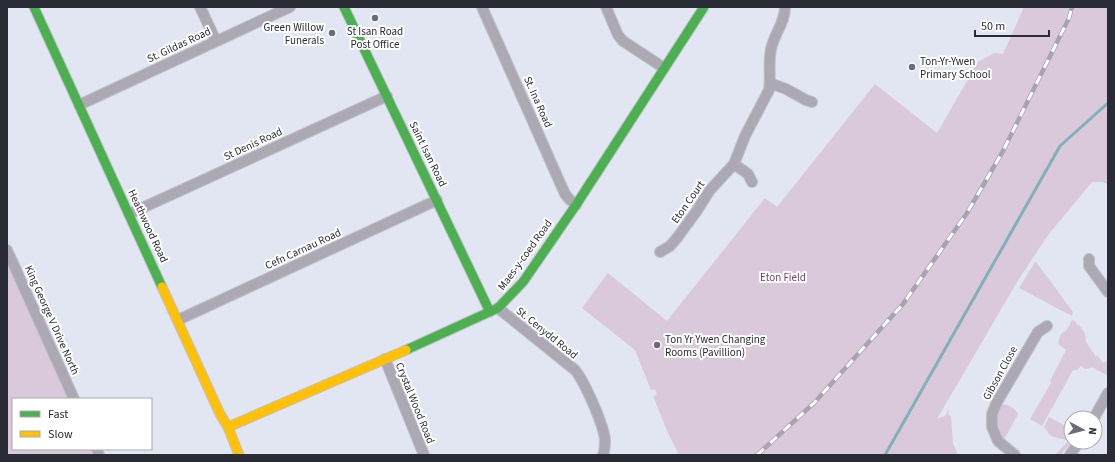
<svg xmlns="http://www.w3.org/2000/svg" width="1115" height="462" font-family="'Source Sans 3',sans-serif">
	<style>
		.green { fill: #d9c9da }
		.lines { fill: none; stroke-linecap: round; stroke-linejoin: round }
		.stream { stroke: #81afba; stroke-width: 3 }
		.street-casing { stroke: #bfc2cb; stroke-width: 12 }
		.fast-casing { stroke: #bfc2cb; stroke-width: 11 }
		.slow-casing { stroke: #bfc2cb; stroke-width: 11 }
		.street { stroke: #aca9b5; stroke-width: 10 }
		.fast { stroke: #4caf50; stroke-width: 9 }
		.slow { stroke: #ffc107; stroke-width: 9 }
		.rail-casing { stroke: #a6a5af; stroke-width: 4.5 }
		.rail { stroke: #fff; stroke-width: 3; stroke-dasharray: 9; stroke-linecap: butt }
		.poi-dot { fill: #6a6d78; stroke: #fff; stroke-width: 1.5 }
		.labels { text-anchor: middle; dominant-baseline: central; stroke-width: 4; stroke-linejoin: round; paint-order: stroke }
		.poi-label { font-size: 11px; fill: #2a2c35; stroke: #fff; text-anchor: start }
		.street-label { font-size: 11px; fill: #2a2c35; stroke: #fff }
		.park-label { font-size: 11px; fill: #773e67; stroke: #fff }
	</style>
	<rect width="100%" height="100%" fill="#e2e6f3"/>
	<path class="green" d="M1024,7h84v177l-6,-2h-10l-44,53 -31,47 -80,137 8,-3 4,-7 -1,6 3,1 2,27 5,12h-279l-11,-22 -15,-37 4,-1 -2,-6 -4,1 -16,-40 -53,-42 26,-35 59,48 98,-123 12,9 98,-123 62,49 41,-71 16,-9 9,1z
		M7,257l64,142h-58v50h81l3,6h-90z
		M1035,262h1l37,50 -1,4 -53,-28z
		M1072,320l4,2 1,3h2l6,9 1,8 10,15 1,-2 6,8 5,-3v16l-16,-9 -1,1 -6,1 -4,-3 -4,4h-4l-31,56 -12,-7 21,-36 -1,-2 16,-31 -8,-6c1,-5 2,-12 8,-13z
		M1001,404c7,0 14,4 17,10l-14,26c-9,-14 -8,-21 -3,-36z
		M1049,417l22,12v13c-6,-4 -15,-2 -22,-8 -2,-2 -2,-5 -5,-7z
		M1067,442l3,2 -9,11h-6z"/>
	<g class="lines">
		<path class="stream" d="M885,455l175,-309 48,-43"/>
		<defs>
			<path id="street" d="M200,7l16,34
				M482,7l83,187 5,6 6,5
				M606,7l12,28 5,6 41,27
				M770,83l16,6 20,11 6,2
				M79,105l211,-98
				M734,164l14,10 4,8
				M129,214l258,-118
				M7,250l67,149
				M660,252l10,-6 7,-8 19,-26 14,-22 24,-26 11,-28 24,-46c2,-14 -1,-27 2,-41 3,-15 14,-26 14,-42
				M1089,259v7l19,26
				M498,308l77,62c10,12 28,54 30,69 0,6 0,11 -2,16
				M178,320l259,-120
				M385,359l39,96
				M1094,418l14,-25
				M97,449l2,6
				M1015,455l-17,-14 -6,-14v-13l5,-12 41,-70 9,-6
				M1070,455l9,-13"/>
			<path id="fast" d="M34,7l128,280
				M344,7l146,305
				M406,350l92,-42 25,-26 53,-77 128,-198"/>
			<path id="slow" d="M162,287l58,127 8,13 11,28
				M228,427l178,-77"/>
		</defs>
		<use href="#street" class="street-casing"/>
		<use href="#fast" class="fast-casing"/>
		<use href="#slow" class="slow-casing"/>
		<use href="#street" class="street"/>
		<use href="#fast" class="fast"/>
		<use href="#slow" class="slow"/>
		<defs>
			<path id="rail" d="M757,455l57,-52 89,-99 64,-91 36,-62 66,-133 3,-11"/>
		</defs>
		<use href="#rail" class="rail-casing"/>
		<use href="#rail" class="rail"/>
	</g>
	<g class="poi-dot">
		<circle cx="375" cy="18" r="4"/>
		<circle cx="332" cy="33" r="4"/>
		<circle cx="912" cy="67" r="4"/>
		<circle cx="657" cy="345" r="4"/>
	</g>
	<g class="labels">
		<g class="poi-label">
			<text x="324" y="27" text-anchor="end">Green Willow<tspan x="324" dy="13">Funerals</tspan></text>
			<text x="375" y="31" text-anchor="middle">St Isan Road<tspan x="375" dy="13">Post Office</tspan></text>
			<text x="920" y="61">Ton-Yr-Ywen<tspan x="920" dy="13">Primary School</tspan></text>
			<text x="665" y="339">Ton Yr Ywen Changing<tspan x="665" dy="13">Rooms (Pavillion)</tspan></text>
		</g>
		<g class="street-label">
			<text transform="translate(179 45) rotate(-25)">St. Gildas Road</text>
			<text transform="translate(538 102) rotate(66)">St. Ina Road</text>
			<text transform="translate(253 144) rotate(-25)">St Denis Road</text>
			<text transform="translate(428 154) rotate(64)">Saint Isan Road</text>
			<text transform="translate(688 202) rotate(-55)">Eton Court</text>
			<text transform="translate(148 226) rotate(65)">Heathwood Road</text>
			<text transform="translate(303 249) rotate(-25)">Cefn Carnau Road</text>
			<text transform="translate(525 255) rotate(-54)">Maes-y-coed Road</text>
			<text transform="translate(52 320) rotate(66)">King George V Drive North</text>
			<text transform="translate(547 333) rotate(39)">St. Cenydd Road</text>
			<text transform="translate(1000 373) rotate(-61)">Gibson Close</text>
			<text transform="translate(415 403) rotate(68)">Crystal Wood Road</text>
		</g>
		<g class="park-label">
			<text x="783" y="277">Eton Field</text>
		</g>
	</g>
	<rect width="1115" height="462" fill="none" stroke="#2a2c35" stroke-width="16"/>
	<rect x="12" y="398" width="140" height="52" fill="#ffffff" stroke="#aaabae"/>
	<rect x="20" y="411" width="20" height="6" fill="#4caf50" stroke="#aaabae"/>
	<text x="48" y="418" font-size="12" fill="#2a2c35">Fast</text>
	<rect x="20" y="431" width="20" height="6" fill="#ffc107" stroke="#aaabae"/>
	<text x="48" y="438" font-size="12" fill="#2a2c35">Slow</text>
	<g transform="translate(1083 430) rotate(97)"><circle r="19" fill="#ffffff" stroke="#aaabae"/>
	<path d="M0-3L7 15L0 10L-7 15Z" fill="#6a6d78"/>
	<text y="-6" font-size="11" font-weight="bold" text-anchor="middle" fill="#2a2c35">N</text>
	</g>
	<path d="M975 30v6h74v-6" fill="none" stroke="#2a2c35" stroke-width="2"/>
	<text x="981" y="30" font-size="12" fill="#2a2c35" stroke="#ffffff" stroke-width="3" paint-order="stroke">50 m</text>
</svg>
